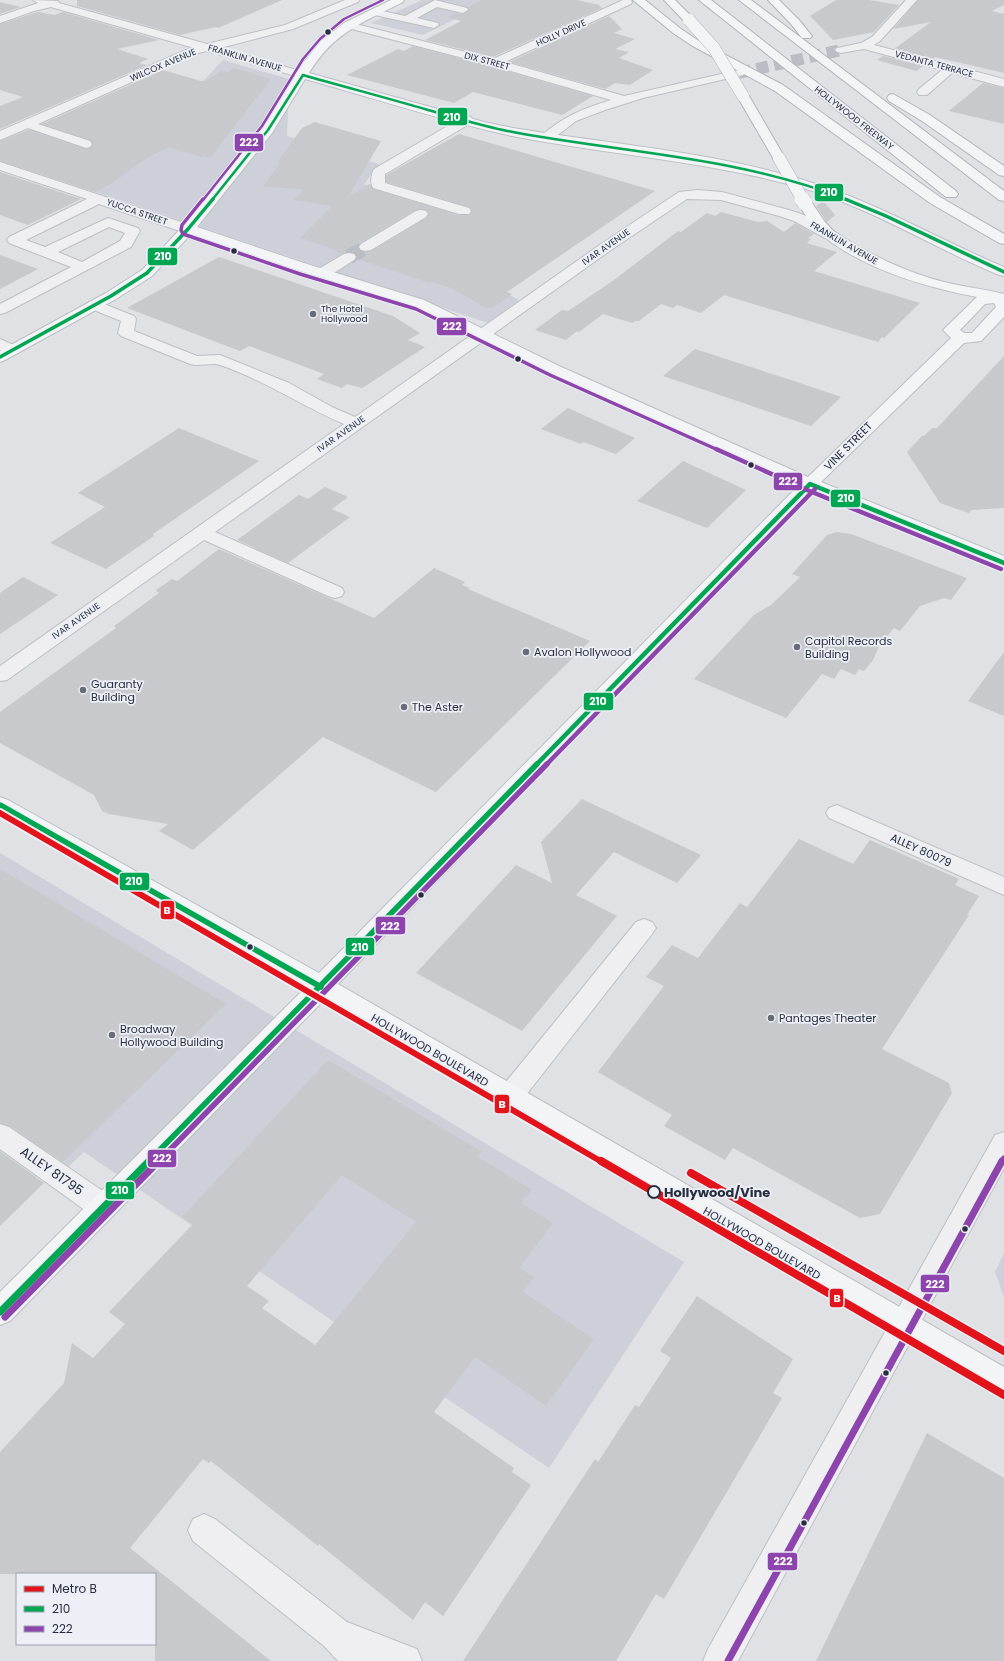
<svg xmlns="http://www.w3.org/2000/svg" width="1004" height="1661" font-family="Poppins,sans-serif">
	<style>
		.built { fill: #cdd0d8 }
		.building { fill: #c7c9cd; fill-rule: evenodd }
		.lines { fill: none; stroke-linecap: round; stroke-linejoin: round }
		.minor-tunnel-far1 { stroke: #babdc4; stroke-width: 12; stroke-dasharray: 12 6; stroke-linecap: butt }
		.minor-tunnel { stroke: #babdc4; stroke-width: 15; stroke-dasharray: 15 8; stroke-linecap: butt }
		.minor-casing { stroke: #bebfc3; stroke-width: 2 }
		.major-casing { stroke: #bbbec3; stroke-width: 2 }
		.highway-casing { stroke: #b1b4ba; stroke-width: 2 }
		.minor { fill: #efeff1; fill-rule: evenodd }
		.major { fill: #f3f4f5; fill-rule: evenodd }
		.highway { fill: #f3f4f5; fill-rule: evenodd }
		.highway-bridge-far1-casing { stroke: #b1b4ba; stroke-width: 13; stroke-linecap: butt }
		.highway-bridge-casing { stroke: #b1b4ba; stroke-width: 16; stroke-linecap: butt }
		.highway-bridge-far1 { stroke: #f3f4f5; stroke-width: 12 }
		.highway-bridge { stroke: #f3f4f5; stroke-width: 15 }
		.bus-1-far4-casing { stroke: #eceff5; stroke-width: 4 }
		.bus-1-far3-casing { stroke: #eceff5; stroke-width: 5.5 }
		.bus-1-far2-casing { stroke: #eceff5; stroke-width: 7 }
		.bus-1-far1-casing { stroke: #eceff5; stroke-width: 8 }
		.bus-1-casing { stroke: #eceff5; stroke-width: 10 }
		.bus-2-far4-casing { stroke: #eceff5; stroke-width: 4 }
		.bus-2-far3-casing { stroke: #eceff5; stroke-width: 5.5 }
		.bus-2-far2-casing { stroke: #eceff5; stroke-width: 7 }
		.bus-2-far1-casing { stroke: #eceff5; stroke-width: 8 }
		.bus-2-casing { stroke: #eceff5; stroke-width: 10 }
		.bus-1-far4 { stroke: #00a651; stroke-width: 2.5 }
		.bus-1-far3 { stroke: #00a651; stroke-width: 3.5 }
		.bus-1-far2 { stroke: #00a651; stroke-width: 4.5 }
		.bus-1-far1 { stroke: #00a651; stroke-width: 5.5 }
		.bus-1 { stroke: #00a651; stroke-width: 7 }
		.bus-2-far4 { stroke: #8e44ad; stroke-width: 2.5 }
		.bus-2-far3 { stroke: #8e44ad; stroke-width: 3.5 }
		.bus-2-far2 { stroke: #8e44ad; stroke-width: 4.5 }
		.bus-2-far1 { stroke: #8e44ad; stroke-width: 5.5 }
		.bus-2 { stroke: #8e44ad; stroke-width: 7 }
		.metro-1-far1-casing { stroke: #eceff5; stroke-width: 10 }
		.metro-1-casing { stroke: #eceff5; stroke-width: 11 }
		.metro-1-far1 { stroke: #e3131b; stroke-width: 6 }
		.metro-1 { stroke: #e3131b; stroke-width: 8 }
		.bus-dot { fill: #272d3e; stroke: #eceff5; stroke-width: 1.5 }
		.poi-dot { fill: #676c78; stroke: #eceff5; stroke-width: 1.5 }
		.stop-dot { fill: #eceff5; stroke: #272d3e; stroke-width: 2 }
		.labels { text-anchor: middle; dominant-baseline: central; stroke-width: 3.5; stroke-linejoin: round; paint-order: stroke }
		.far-street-label { font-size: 9px; fill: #272d3e; stroke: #eceff5 }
		.far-poi-label { font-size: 9px; fill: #272d3e; stroke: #eceff5; text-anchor: start }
		.street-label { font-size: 11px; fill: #272d3e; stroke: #eceff5 }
		.poi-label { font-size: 11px; fill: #272d3e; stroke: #eceff5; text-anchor: start }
		.near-street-label { font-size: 13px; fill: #272d3e; stroke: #eceff5 }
		.near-stop-label { font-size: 13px; font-weight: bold; fill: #272d3e; stroke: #eceff5; text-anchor: start }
		.line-badge { stroke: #eceff5; stroke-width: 1.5 }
		.badge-label { font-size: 11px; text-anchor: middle; font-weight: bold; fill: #fff }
	</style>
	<rect width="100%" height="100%" fill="#dfe1e5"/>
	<path class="built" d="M422,0h72l-71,35 -52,-12z
		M223,60l66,19 -2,57 92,28 -15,20 89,31 -15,42 81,43 -31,23 -488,-163v-17l47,-21 132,-15z
		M0,853l684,409 -135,206 -465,-316 -18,17 -66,-46z
		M1004,1253v44l-9,-25z"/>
	<path class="building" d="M77,0h205l-64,28 -2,-1 -36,8 -103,-29z
		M482,0h95l22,5 3,3 -109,49 -68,-17 36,-19 -14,-4 9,-4 8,1 5,-4 -1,-3z
		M836,0h33l30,5 -25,27 -41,8 -23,-24z
		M918,0h86v5l-12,6 12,3v59l-69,-16 -2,2 -39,-10 37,-27 -38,7z
		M0,2l21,5 -21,7z
		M38,12l16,3 9,-3 96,28 -42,9 31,10 -9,4 8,2 -147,64v-23l23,-9 -23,-7v-66z
		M609,16l13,13 -8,4 21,6 -20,10 14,3 -10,6 34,12 -23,15 -15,-2 -10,6 -96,-27z
		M413,46l77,20 103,30 -31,19 -89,-23 -19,11 -107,-28 51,-26 6,2z
		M883,56l40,10 -7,5 -39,-11z
		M234,68l37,11 -61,79 -6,-2 -3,1 -32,-10 -22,11 -38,27 -14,7 -95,-31v-20l28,-11 58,19 4,-1 3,-3 -3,-5 -48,-16 121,-54 38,11h4l17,-10 7,1z
		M983,83l21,5v36l-55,-13z
		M315,122l66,19 -33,56 22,-13 3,5 86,26h11l2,-5 -3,-3 -83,-25v-7l73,-41 196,57 -148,101 5,2 -19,14h-7l-32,-19 -22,-7 -2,1 -73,-24v-3l-3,-3 -5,-1 -7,2 -12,-6 -30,-10 32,-32 -38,-6 10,-10 -41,-4 18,-24 -3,-1 24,-33zM421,209l5,1 3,3 -2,5 -55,33h-11l-3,-3 2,-5 55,-33z
		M0,172l81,27 -53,26 -28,-10z
		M823,201l12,14 -8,7 -11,-16z
		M721,212l37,10 9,-1 17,11 11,-9 19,11 -6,4 3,1 -4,4 30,9 -23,19 106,32 -36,35 -2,-1 -4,5 -154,-47 -23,18 -24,-8 -4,3 -12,-4 -22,17h-3l-4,2 -29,-9 -24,18 -2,-1 -11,9 -31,-10 27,-20 6,1 46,-31 64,-49 3,1 26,-19 8,3z
		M0,255l38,14 -38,20z
		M219,257l174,59 27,17 -12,7 17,7 -61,40 -2,1 -15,-4 -5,4 -25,-9 7,-5 -75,-28 -9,5 -113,-43z
		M695,349l96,31 50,17 -30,29 -148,-50z
		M1004,356v152l-33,2 -2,3 -29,-10 -33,-51 15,-16h2l8,-8h5z
		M568,408l22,10 45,20 -19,16 -33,-12 -2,2 -40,-15z
		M179,428l80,33 -106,73 1,2 -48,33 -56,-26 55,-36 -27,-14z
		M683,461l63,29 -39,38 -70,-27z
		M325,487l23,10 -16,12 18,8 -62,46 -51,-23 62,-45 9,4z
		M836,532l15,2 116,44 -16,22 -7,-2 -24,8 -20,25 -6,-3 -15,18 -6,14 -9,11 -5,-2 -4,6 -14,-6 -7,10 -12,-5 -36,44 -92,-39 60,-64 17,-10 29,-28 -8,-3 35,-39z
		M219,549l155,69 60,-50 31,14 -3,3 8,3 -2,1 122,52 -154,151 -113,-55 -130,113 -34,-19 9,-7 -59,-10 -7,-3 -8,-16 -94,-52v-31l116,-84 -2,-2 45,-33 -3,-3 16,-11 5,2z
		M23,577l35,18 -58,39v-41z
		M1004,652v64l-36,-15z
		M582,799l119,56 -24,28 -63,-31 -38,43 41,21 -95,115 -106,-58 100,-108 36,18 -11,-41z
		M799,839l54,25 17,-24 89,39 -4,6 24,11 -12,19h2l-87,134 67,34 3,10 -72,121 -20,4 -127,-70 -8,12 -61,-34 8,-11 -74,-43 66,-86 -18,-9 26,-32 26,13 42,-55 7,4z
		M0,869l226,135 -163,158 -53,-36 -10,-3z
		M328,1060l154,92 -4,5 54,33 -11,13 32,20 -34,45 15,9 -11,15 71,47 -48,67 -71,-49 -41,55 80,56 -2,4 19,13 -88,131 -18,-14 -12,18 -94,-76 -1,2 -107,-85 -2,2 -6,-4 -73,89 141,113h-116v-87h-155v-122l64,-69 8,-40 21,15 32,-34 -16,-12 84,-88 -11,-7zM342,1175l74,47 -101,123 -53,-37 7,-7 -22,-15z
		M0,1151l44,32 -44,43z
		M697,1296l96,63 -20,34 9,5 -118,201 -8,-5 -40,67h-153l132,-202 3,3 37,-57 4,2 32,-49 -11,-7z
		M927,1433l77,45v183h-188z"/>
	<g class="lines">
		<path class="minor-tunnel-far1" d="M739,73l102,-23"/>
		<path class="minor-tunnel" d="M349,257l17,-10"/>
		<defs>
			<path id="minor" d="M33,0l25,1 1,2 148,41 78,-19 60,-25h14l-1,2 -65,27 -73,19 87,25 2,2 -2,2h-8l-92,-26 -13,3 -156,70 52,17 2,3 -2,3 -4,1 -58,-20 -28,12v-9l186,-81 8,-2 -143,-41 -17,4 -34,12v-7l38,-13z
				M435,0l32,8 1,2 -5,3 -26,-6 -20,11 21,5 1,2 -5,3 -64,-14 -1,-2 5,-3 31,7z
				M623,0h8l1,2 -1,2 -126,58 119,34 115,-26 4,1 2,2 -2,2 -100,23 -38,12 -29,11 -26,20h-8l-2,-3 2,-3c23,-19 40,-26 69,-35l-121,-35 -146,-38 -1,-2 5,-3 145,37z
				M906,0h11l-37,41 -6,4 130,34v8l-52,-14 -25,22h-8l-2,-3 2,-3 23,-19 -78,-21 -23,4 -4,-1 -2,-2 2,-2 24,-5 11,-6z
				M467,116l4,1 2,3 -2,3 -86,51v9l84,25 2,3 -2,3h-10l-86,-26c-3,-5 -2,-14 1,-19l89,-52z
				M0,162l193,64 2,3 -2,3 -5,1 -5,-1 -84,-28 -73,36 19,7 63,-29 30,10 2,3 -9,16 -126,66 -5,1v-10l71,-37 -62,-24 -2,-3 2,-3 78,-38 -87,-29zM109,227l16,6 -5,8 -38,21 -24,-10z
				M697,190l25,2 67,18 15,5 31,17 2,3 -2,3 -5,1 -5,-1 -31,-17 -15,-5 -58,-16 -34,-1 -76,51 -396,282 127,56 2,4 -2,4 -7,2 -7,-2 -124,-56 -197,140 -7,1v-15l344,-242c-42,-18 -80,-44 -124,-59 -9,-3 -21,2 -30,-1l-69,-28 -3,-3 3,-12 -32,-13 -2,-3 2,-3 5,-1 5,1 35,14 2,3 -2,12 63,25 23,-1 5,2 64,26 43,24 23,10 246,-173 78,-52z
				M421,210l5,1 2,3 -2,3 -55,33 -5,1 -5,-1 -2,-3 2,-3 55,-33z
				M349,253l5,1 2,3 -2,3c-10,6 -25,19 -37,16l-2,-3 2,-3 27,-16z
				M0,339l18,8 3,3 -3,3 -5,2 -13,-5z
				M837,805l167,72v18l-175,-77 -3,-5 3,-5z
				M644,919l8,3 4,6 -4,6 -133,170 -9,3 -9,-3 -4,-8 4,-8 135,-166z
				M0,1124l9,3 104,71 4,9 -4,9 -10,3 -10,-3 -93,-67z
				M1004,1132v36l-266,493h-35l5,-12 287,-514z
				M204,1514l11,5 132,103 70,27 5,12h-84l-14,-15 -131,-105 -5,-11 5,-11z"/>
			<path id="major" d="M391,0h13l-1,2c-40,20 -70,31 -94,71l175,49 29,6c102,17 208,24 306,57 64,21 123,56 185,82v9l-5,-1c-65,-27 -126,-66 -193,-86 -96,-28 -196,-34 -294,-53 -70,-15 -138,-38 -207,-57l-33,54 -75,94 110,37 117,36 135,66 249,111 143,-139 -8,-8 34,-33c-47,-9 -93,-22 -134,-47 -7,-5 -15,-9 -20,-15l2,-3 5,-1 5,1c33,22 70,40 109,50 20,5 41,7 60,12v23l-23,24 -17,2 -143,139 183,74v12l-191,-77 -475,493 666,383v30l-10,-4 -670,-393 -314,321 -10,4v-33l305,-304 -305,-173v-18l8,3 311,173 480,-488 -252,-113 -133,-66 -117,-36 -106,-36 -39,42 -36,23 -111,61 -5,2v-11l106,-58 36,-23 41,-44 80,-98 40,-65 18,-22 23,-18zM994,303l2,4 -24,26h-8l-4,-3 25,-26z"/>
			<path id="highway" d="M633,0h12l36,29 18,12 84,44 157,112 64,37v10l-5,-1 -69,-40 -155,-112 -84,-46 -18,-12z
				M664,0h11l18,18 1,2 -1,2h-8z
				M699,0h12l245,191 2,3 -2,3h-10z
				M739,0h12l253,191v10l-5,-1z
				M768,0h11l20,20 13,16 -2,2h-8l-11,-14z
				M743,92l4,1 2,3 36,62 -1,3h-10l-1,-3 -36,-62 2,-3z
				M893,94l37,21 74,51v10l-5,-1 -77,-54 -33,-20 -2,-3 2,-3z
				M805,199l5,1 15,22 12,13 -2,3c-17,4 -29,-23 -37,-35l2,-3z"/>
		</defs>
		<use href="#minor" class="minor-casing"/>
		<use href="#major" class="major-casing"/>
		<use href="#highway" class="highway-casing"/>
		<use href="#minor" class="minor"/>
		<use href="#major" class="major"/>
		<use href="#highway" class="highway"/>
		<defs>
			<path id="highway-bridge-far1" d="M689,20l25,28 29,48
				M779,158l24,42"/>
			<path id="highway-bridge" d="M802,199l3,4"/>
		</defs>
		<use href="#highway-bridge-far1" class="highway-bridge-far1-casing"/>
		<use href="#highway-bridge" class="highway-bridge-casing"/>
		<use href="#highway-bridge-far1" class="highway-bridge-far1"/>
		<use href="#highway-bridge" class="highway-bridge"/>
		<defs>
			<path id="bus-1-far4" d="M212,200l56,-70 35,-55c42,12 84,23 125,35 29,8 57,17 85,22 112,21 228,25 335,68"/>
			<path id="bus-1-far3" d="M845,199l41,17 118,56
				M0,357l111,-61 36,-23 41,-44 25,-30"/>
			<path id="bus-1-far2" d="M536,765l274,-281 194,79"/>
			<path id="bus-1-far1" d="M0,805l321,182
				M148,1162l389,-398"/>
			<path id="bus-1" d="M0,1312l149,-151"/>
			<path id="bus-2-far4" d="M203,200l59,-74 41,-67 17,-20 24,-20 39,-19"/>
			<path id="bus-2-far3" d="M203,199l-21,26 -1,5 2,4 117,40 116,35 134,66 168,75"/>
			<path id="bus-2-far2" d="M716,449l91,41 194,79
				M546,765l269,-276"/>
			<path id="bus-2-far1" d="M158,1162l389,-398
				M1002,1162l2,-4"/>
			<path id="bus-2" d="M5,1317l154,-156
				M728,1661l274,-500"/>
		</defs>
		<use href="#bus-1-far4" class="bus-1-far4-casing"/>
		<use href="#bus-1-far3" class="bus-1-far3-casing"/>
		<use href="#bus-1-far2" class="bus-1-far2-casing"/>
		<use href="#bus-1-far1" class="bus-1-far1-casing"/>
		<use href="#bus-1" class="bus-1-casing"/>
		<use href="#bus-2-far4" class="bus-2-far4-casing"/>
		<use href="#bus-2-far3" class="bus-2-far3-casing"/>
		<use href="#bus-2-far2" class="bus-2-far2-casing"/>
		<use href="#bus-2-far1" class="bus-2-far1-casing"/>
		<use href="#bus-2" class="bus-2-casing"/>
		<use href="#bus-1-far4" class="bus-1-far4"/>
		<use href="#bus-1-far3" class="bus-1-far3"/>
		<use href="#bus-1-far2" class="bus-1-far2"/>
		<use href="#bus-1-far1" class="bus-1-far1"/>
		<use href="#bus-1" class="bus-1"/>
		<use href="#bus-2-far4" class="bus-2-far4"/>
		<use href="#bus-2-far3" class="bus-2-far3"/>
		<use href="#bus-2-far2" class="bus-2-far2"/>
		<use href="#bus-2-far1" class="bus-2-far1"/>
		<use href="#bus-2" class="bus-2"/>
		<defs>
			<path id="metro-1-far1" d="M0,813l602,349"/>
			<path id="metro-1" d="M601,1161l403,234
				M691,1173l313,178"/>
		</defs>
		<use href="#metro-1-far1" class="metro-1-far1-casing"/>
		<use href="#metro-1" class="metro-1-casing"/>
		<use href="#metro-1-far1" class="metro-1-far1"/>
		<use href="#metro-1" class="metro-1"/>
	</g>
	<g class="bus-dot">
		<circle cx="328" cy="32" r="3.5"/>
		<circle cx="234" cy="251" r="3.5"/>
		<circle cx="518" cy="359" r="3.5"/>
		<circle cx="751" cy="465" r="3.5"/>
		<circle cx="421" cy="895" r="3.5"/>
		<circle cx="250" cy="947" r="3.5"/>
		<circle cx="965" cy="1229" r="3.5"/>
		<circle cx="886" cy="1373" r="3.5"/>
		<circle cx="804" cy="1523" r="3.5"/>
	</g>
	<g class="poi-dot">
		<circle cx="313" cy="314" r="4"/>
		<circle cx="797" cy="647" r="4"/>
		<circle cx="526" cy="652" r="4"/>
		<circle cx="83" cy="690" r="4"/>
		<circle cx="404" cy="707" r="4"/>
		<circle cx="771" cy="1018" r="4"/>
		<circle cx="112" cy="1035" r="4"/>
	</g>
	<circle class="stop-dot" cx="654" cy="1192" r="6"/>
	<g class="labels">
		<g class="far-street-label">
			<text transform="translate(561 33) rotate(-24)">HOLLY DRIVE</text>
			<text transform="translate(245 58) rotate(16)">FRANKLIN AVENUE</text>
			<text transform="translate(487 61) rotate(15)">DIX STREET</text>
			<text transform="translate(934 64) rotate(15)">VEDANTA TERRACE</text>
			<text transform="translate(163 65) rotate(-23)">WILCOX AVENUE</text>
			<text transform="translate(854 118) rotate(38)">HOLLYWOOD FREEWAY</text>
			<text transform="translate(137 212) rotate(19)">YUCCA STREET</text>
			<text transform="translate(844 243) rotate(30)">FRANKLIN AVENUE</text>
			<text transform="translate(606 247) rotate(-35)">IVAR AVENUE</text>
			<text transform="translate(341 434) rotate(-35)">IVAR AVENUE</text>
			<text transform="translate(76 621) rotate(-35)">IVAR AVENUE</text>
		</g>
		<g class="far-poi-label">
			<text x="321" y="309">The Hotel<tspan x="321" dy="10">Hollywood</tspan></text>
		</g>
		<g class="street-label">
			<text transform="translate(848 446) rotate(-45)">VINE STREET</text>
			<text transform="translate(921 850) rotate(24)">ALLEY 80079</text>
			<text transform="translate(430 1050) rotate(30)">HOLLYWOOD BOULEVARD</text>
			<text transform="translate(762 1243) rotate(30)">HOLLYWOOD BOULEVARD</text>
		</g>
		<g class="poi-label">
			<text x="805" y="641">Capitol Records<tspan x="805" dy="13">Building</tspan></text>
			<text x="534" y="652">Avalon Hollywood</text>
			<text x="91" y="684">Guaranty<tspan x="91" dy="13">Building</tspan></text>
			<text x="412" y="707">The Aster</text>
			<text x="779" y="1018">Pantages Theater</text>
			<text x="120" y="1029">Broadway<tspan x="120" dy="13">Hollywood Building</tspan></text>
		</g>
		<g class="near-street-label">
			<text transform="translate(52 1171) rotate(35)">ALLEY 81795</text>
		</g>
		<g class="near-stop-label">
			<text x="664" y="1192">Hollywood/Vine</text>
		</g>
	</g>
	<g class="line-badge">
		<rect x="437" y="107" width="31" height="19" rx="4" fill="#00a651"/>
		<rect x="234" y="133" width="30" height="19" rx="4" fill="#8e44ad"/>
		<rect x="814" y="183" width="30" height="19" rx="4" fill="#00a651"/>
		<rect x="147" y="247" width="31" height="19" rx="4" fill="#00a651"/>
		<rect x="436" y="317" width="31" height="19" rx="4" fill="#8e44ad"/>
		<rect x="773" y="472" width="30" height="19" rx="4" fill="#8e44ad"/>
		<rect x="830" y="489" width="31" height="19" rx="4" fill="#00a651"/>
		<rect x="583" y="692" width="31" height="19" rx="4" fill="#00a651"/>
		<rect x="119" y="872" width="31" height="19" rx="4" fill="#00a651"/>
		<rect x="160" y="900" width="15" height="20" rx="4" fill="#e3131b"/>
		<rect x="375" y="916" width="31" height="19" rx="4" fill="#8e44ad"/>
		<rect x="345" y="937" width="30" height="19" rx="4" fill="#00a651"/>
		<rect x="494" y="1094" width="16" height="20" rx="4" fill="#e3131b"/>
		<rect x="147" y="1149" width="30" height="19" rx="4" fill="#8e44ad"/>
		<rect x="105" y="1181" width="30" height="19" rx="4" fill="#00a651"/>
		<rect x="920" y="1274" width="30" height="19" rx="4" fill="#8e44ad"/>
		<rect x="829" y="1288" width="15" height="20" rx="4" fill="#e3131b"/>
		<rect x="767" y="1552" width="31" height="19" rx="4" fill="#8e44ad"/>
	</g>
	<g class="badge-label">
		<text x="452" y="121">210</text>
		<text x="249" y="146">222</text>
		<text x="829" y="196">210</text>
		<text x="163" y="260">210</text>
		<text x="452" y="330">222</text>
		<text x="788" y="485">222</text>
		<text x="846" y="502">210</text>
		<text x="598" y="705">210</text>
		<text x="134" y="885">210</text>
		<text x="167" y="914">B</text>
		<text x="390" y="930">222</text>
		<text x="360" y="951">210</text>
		<text x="502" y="1108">B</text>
		<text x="162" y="1162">222</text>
		<text x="120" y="1194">210</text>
		<text x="935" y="1288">222</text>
		<text x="837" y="1302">B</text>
		<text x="783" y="1565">222</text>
	</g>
	<rect x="16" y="1573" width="140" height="72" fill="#eceff5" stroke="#9da1ac"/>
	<rect x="24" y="1586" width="20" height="6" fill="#e3131b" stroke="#9da1ac"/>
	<text x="52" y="1593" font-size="12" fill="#272d3e">Metro B</text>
	<rect x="24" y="1606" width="20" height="6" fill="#00a651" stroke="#9da1ac"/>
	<text x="52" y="1613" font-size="12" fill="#272d3e">210</text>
	<rect x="24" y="1626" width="20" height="6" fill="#8e44ad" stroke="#9da1ac"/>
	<text x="52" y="1633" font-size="12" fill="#272d3e">222</text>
</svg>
